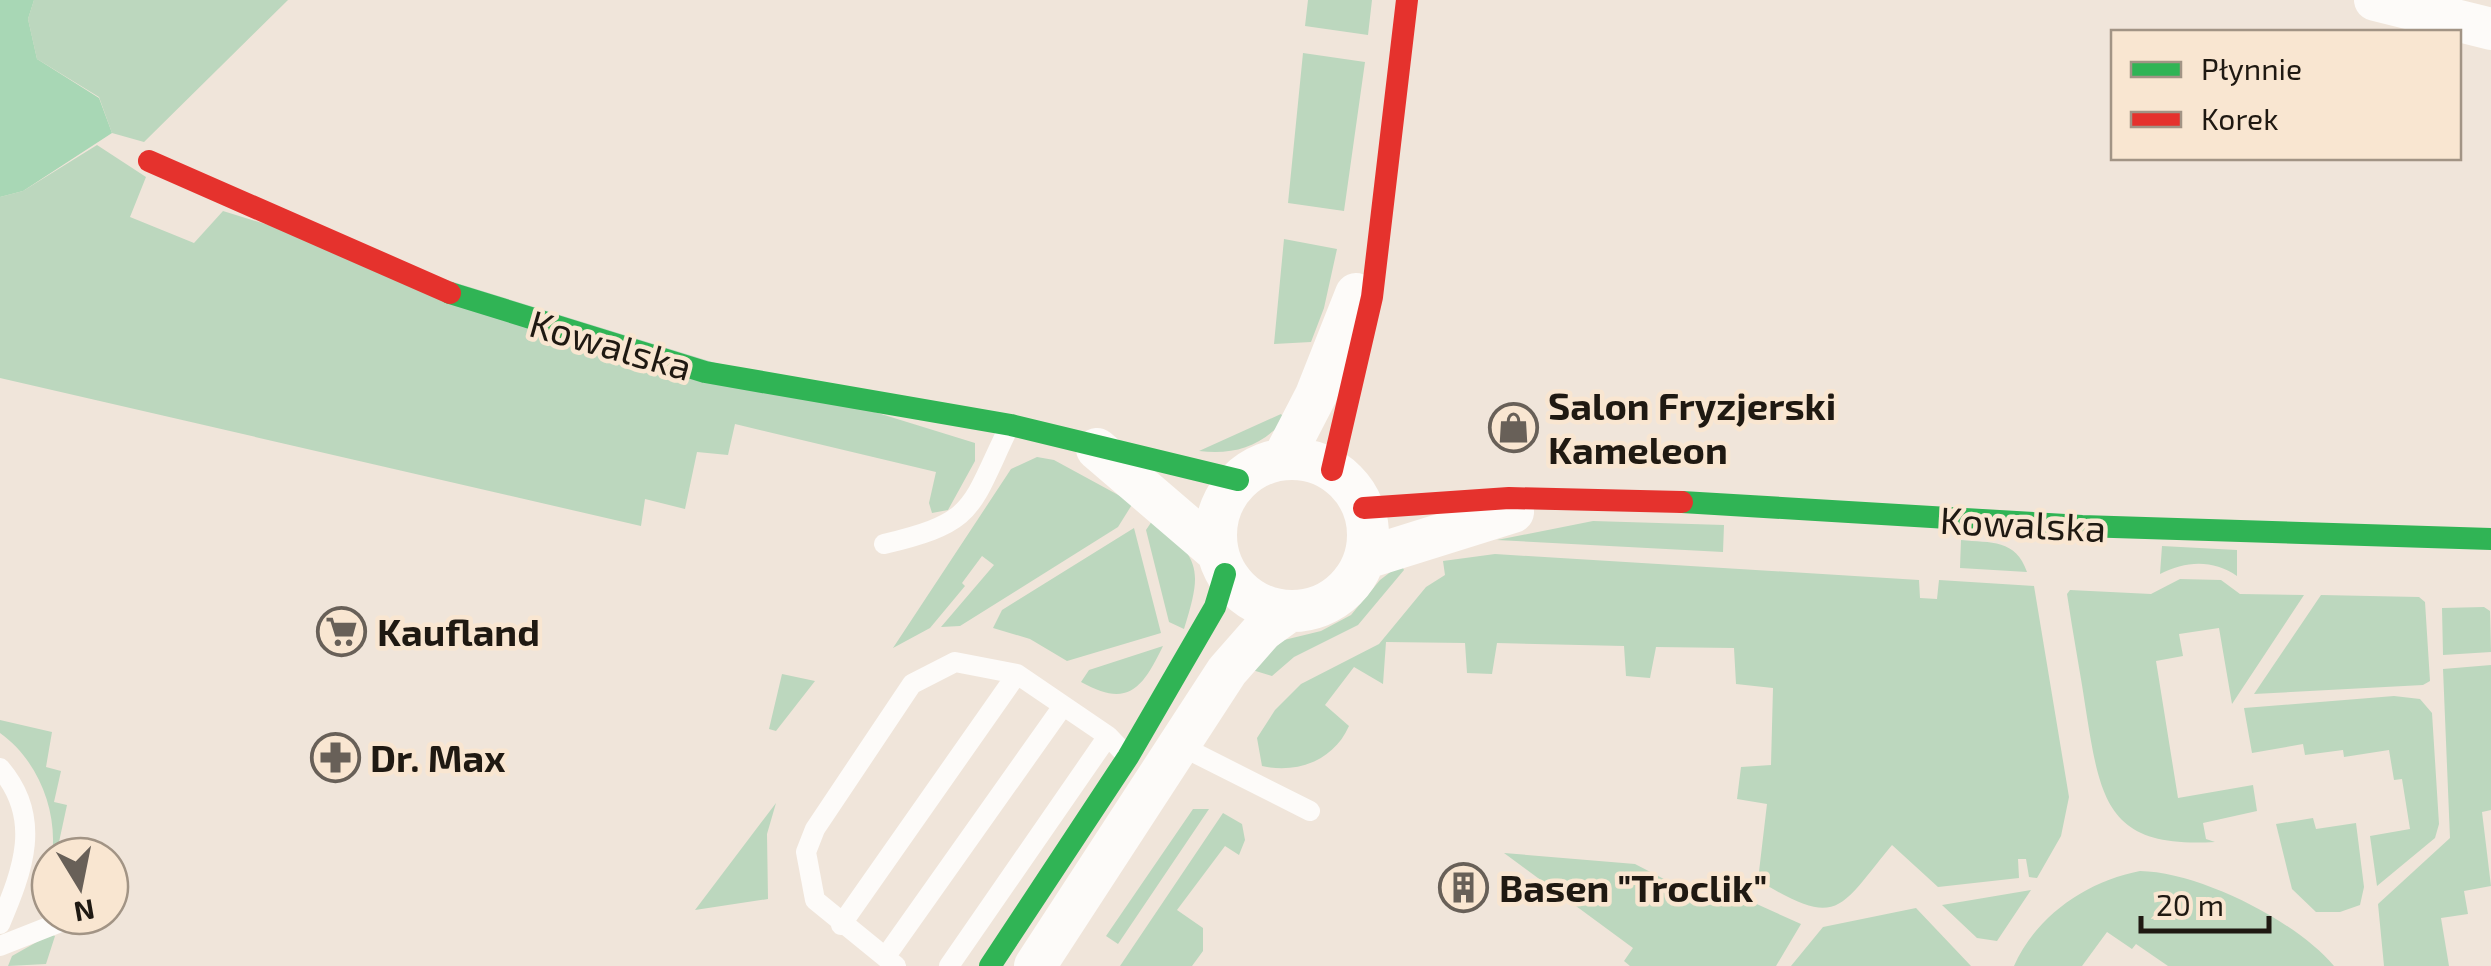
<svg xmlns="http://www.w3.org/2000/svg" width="2491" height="966" font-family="'Exo 2',sans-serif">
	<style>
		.green { fill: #bcd7be }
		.forest { fill: #a8d7b5 }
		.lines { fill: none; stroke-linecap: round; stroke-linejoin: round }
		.lane { stroke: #fdfbf9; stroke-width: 20 }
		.street { stroke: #fdfbf9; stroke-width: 42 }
		.fast { stroke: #30b455; stroke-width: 22 }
		.jam { stroke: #e5322d; stroke-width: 22 }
		.labels { text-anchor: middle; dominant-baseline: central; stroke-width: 9; stroke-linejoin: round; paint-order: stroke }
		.street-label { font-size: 38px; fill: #1f1912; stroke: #f9e6d1 }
		.poi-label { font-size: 38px; font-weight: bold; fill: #1f1912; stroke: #f9e6d1; text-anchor: start }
	</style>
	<rect width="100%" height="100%" fill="#f0e5da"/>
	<path class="green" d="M34,0h254l-144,142 -32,-9 -13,-36 -62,-38 -9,-40z
		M1308,0h64l-4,35 -63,-9z
		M1303,53l62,9 -21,149 -56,-8z
		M97,145l49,32 -16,40 64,26 29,-32 752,232v18l-27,49 -16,3 -3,-10 7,-31 -201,-48 -7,31 -31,-3 -12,57 -40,-10 -4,27 -641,-148v-181l23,-6z
		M1284,239l53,10 -13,59 -13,34 -37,2z
		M1281,414l4,5c-24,28 -51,36 -86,32z
		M1037,457l17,3 79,43 -15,24 -158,99 -19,1 53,-62 -12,-9 -20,27 3,3 -35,42 -37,20 118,-179z
		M1156,515c42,48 48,50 28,114l-15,-7 -23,-92z
		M1593,521l131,4 -1,27 -226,-12z
		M1134,528l27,105 -94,28 -37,-22 -37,-11 9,-18z
		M1961,540c30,3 55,-1 66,32l-67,-4z
		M2162,546l75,4v26c-24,-17 -52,-15 -77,-2z
		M1495,554l424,26 1,18 17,1 2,-19 95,6 35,211 -8,39 -24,42 -8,-1 -3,-18h-8l1,19 -81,9 -46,-42c-53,64 -53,85 -134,35l9,-76 -30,-5 4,-32 30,-2 2,-77 -37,-4 -2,-36 -78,-1 -6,31 -24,-2 -2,-30 -127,-3 -5,31 -25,-1 -2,-30 -79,-1 -3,42 -29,-17 -29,38 24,21c-15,34 -51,48 -87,40l-5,-28 18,-28 26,-26 78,-40 47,-57 19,-12 -2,-14z
		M1401,564l3,6 -46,55 -64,32 -22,19 -23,-7 35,-29 37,-9 30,-16 29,-35z
		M2180,579l41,1 19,14 64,1 -72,109 -13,-76 -40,6 4,22 -27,5 22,137 75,-13 4,26 -54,12 3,16 9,3c-103,6 -114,-36 -128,-125 -6,-41 -14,-82 -20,-123l3,-4 81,4z
		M2321,595l98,2 6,5 5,79 -7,4 -169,9z
		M2484,607l6,4 1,41 -48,3 -1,-47z
		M1163,646c-20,41 -34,63 -82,36l8,-12z
		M2491,665v145l-9,2 9,74 -27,5 4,23 -27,4 8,48h-65l-6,-62 72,-66 -7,-169z
		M782,674l33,7 -39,50 -7,-2z
		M2394,696l26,3 12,14 7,111 -4,14 -58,48 -7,-50 40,-7 -8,-50 -8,1 -5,-30 -45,7 -1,-7 -38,5 -2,-11 -51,9 -8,-45z
		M0,720l52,12 -6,35 15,4 -7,31 13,3 -11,51h-4c6,-45 -14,-96 -52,-123z
		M776,803l-9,31 1,65 -73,11z
		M1193,809h16l-91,135 -12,-8z
		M1223,813l19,11 3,16 -6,15 -14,-9 -48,64 26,18v23l-11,15h-72z
		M2313,818l3,11 40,-6 8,64 -4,18 -20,7h-24l-24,-23 -16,-65z
		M1504,853l131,11 52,27 63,10 51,23 -25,42h-146l-6,-5 9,-13z
		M2140,871c59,1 155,49 194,95h-166l-32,-22 -4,5 -25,-17 -25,34h-68c22,-50 73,-85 126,-95z
		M2031,890l-34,51 -20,-3 -35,-33z
		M1916,908l55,58h-180l32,-39z
		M51,934l4,2 -9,28 -38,2 4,-10z"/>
	<path class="forest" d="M0,0h34l-6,19 9,40 62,39 13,35 -89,58 -23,6z"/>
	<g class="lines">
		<path class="lane" d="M884,544c92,-22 85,-34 124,-115
			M1179,745l131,66
			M0,768c43,50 23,102 0,156
			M841,925l176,-251
			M0,946l76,-30
			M886,956l177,-250
			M896,966l-81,-66 -9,-48 9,-23 97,-145 43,-22 62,12 91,62 19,20
			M949,966l159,-230"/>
		<path class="street" d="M2375,0l116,29
			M1097,449l119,102
			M1216 535a76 76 0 1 1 152 0a76 76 0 1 1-152 0Z
			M1283,459l33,-64 40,-101
			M1366,558l147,-46
			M1035,966l192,-295 36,-41 25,-18"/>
		<path class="fast" d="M450,293l255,79 306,53 227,55
			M1682,502l400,24 409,13
			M990,966l138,-209 87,-150 10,-33"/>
		<path class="jam" d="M149,161l301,132
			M1332,470l40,-173 35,-297
			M1364,508l145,-10 173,4"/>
	</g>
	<defs>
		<symbol id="shop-ring" viewBox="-11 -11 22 22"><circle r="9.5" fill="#f9e6d1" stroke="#686058" stroke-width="1.5"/><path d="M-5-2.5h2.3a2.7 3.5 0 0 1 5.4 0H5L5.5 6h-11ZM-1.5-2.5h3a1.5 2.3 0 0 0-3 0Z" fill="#686058"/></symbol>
		<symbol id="supermarket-ring" viewBox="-11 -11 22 22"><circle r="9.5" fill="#f9e6d1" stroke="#686058" stroke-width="1.5"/><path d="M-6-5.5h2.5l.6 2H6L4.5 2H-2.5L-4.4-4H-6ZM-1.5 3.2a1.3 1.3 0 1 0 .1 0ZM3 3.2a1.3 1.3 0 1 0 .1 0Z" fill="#686058"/></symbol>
		<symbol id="pharmacy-ring" viewBox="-11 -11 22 22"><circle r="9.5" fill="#f9e6d1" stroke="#686058" stroke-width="1.5"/><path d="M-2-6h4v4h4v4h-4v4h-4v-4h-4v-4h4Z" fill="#686058"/></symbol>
		<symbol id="building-ring" viewBox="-11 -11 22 22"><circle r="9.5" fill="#f9e6d1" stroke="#686058" stroke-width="1.5"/><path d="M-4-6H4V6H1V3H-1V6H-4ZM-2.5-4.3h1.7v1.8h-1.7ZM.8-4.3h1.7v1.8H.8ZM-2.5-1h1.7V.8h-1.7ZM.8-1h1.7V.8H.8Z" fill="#686058"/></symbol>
	</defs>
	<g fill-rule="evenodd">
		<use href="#shop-ring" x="1486" y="400" width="55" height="55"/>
		<use href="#supermarket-ring" x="314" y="604" width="55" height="55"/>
		<use href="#pharmacy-ring" x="308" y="730" width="55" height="55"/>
		<use href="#building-ring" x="1436" y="860" width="55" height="55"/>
	</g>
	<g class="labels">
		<g class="street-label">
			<text transform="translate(611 344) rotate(16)">Kowalska</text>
			<text transform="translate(2023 523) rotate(3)">Kowalska</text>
		</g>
		<g class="poi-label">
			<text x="1548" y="405">Salon Fryzjerski<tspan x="1548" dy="44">Kameleon</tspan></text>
			<text x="377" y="631">Kaufland</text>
			<text x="370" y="757">Dr. Max</text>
			<text x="1499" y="887">Basen "Troclik"</text>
		</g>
	</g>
	<rect x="2111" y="30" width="350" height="130" fill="#f9e6d1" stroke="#a29485" stroke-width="2.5"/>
	<rect x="2131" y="62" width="50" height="15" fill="#30b455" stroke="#a29485" stroke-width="2.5"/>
	<text x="2201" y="80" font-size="30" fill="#1f1912">Płynnie</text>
	<rect x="2131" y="112" width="50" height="15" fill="#e5322d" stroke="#a29485" stroke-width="2.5"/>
	<text x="2201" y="130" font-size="30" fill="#1f1912">Korek</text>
	<g transform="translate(80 886) rotate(170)"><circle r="48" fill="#f9e6d1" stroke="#a29485" stroke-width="2.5"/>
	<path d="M0-8L18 38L0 25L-18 38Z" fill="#686058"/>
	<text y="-15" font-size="28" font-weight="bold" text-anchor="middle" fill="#1f1912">N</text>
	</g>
	<path d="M2141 916v15h128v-15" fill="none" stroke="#1f1912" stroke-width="5"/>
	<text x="2156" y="916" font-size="30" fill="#1f1912" stroke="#f9e6d1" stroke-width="8" paint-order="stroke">20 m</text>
</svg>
